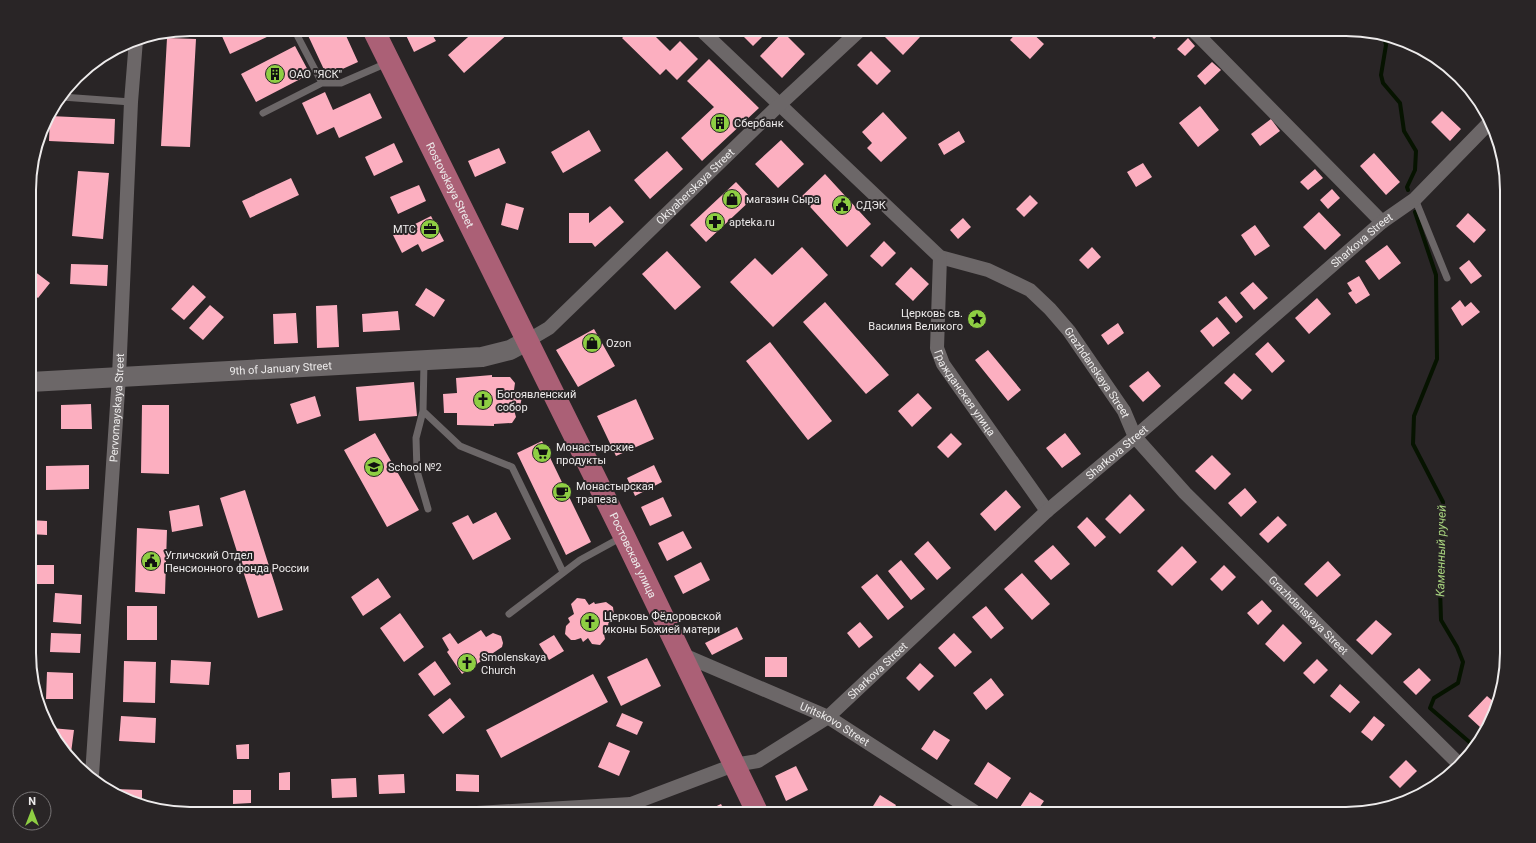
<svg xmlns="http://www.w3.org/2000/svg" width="1536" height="843" font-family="Roboto,sans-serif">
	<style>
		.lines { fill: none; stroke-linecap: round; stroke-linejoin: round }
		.stream { stroke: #061300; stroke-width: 4 }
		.building { fill: #fcafc0 }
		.lane { stroke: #6c6768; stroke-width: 7 }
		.street { stroke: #6c6768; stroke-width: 14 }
		.secondary { stroke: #6c6768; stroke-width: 20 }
		.primary { stroke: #ab6076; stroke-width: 22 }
		.labels { text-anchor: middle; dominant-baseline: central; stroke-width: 4; stroke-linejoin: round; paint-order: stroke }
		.poi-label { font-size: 11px; fill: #edebeb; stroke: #292526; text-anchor: start }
		.street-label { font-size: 11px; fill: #edebeb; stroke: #292526 }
		.water-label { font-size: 12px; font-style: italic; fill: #a8d47f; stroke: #292526 }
		.rim { fill: none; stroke: #edebeb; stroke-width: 2 }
	</style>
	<rect width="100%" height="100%" fill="#292526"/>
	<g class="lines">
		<path class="stream" d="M1383,34l3,11 -5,30 2,8 17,20 4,28 12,20 -1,19 -8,17 1,3
			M1415,212l21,63 1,84 -23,57 -1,28 30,58 -3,86 1,32 16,27 6,15 -5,21 -24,15 -4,10 44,38"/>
	</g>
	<path class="building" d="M232,29h52l-54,25 -9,-20z
		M305,29h38l15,33 -31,14z
		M403,29h41v1l-11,6 3,5 -22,11z
		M477,29h33l1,2 -47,42 -16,-18z
		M631,29h17l22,22 10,-10 18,18 -21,21 -11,-11 -6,6 -38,-37z
		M736,29h34l-17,17z
		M881,29h32l7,8 -17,18 -24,-24z
		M1020,29h8l16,15 -14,15 -20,-19z
		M1148,29h17l-11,10 -7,-8z
		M783,32l22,22 -23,24 -22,-22z
		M167,38l29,1 -6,108 -29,-1z
		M1188,38l7,8 -10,10 -8,-7z
		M295,46l15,28 -54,28 -15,-28z
		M871,51l20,20 -14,14 -20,-20z
		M709,59l50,49 -57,53 -21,-23 33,-31 -27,-26z
		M1212,62l9,8 -16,15 -8,-9z
		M325,92l8,18 37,-17 12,25 -43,20 -5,-11 -17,8 -15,-32z
		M1200,106l19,24 -21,17 -19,-24z
		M1442,111l19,18 -11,12 -19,-19z
		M883,112l24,26 -26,24 -14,-14 5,-5 -10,-11z
		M50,116l65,3 -1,25 -65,-3z
		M1271,119l9,12 -20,15 -9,-12z
		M589,130l12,21 -38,22 -12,-21z
		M959,131l6,11 -21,13 -6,-11z
		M781,140l23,24 -26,24 -23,-24z
		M394,143l9,19 -29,14 -9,-19z
		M499,148l7,15 -31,14 -7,-16z
		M667,151l16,18 -33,30 -16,-19z
		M1374,153l26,29 -14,13 -26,-29z
		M1143,163l9,14 -16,10 -9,-15z
		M1315,169l8,9 -15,12 -8,-8z
		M78,171l31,2 -6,66 -31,-3z
		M825,174l46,50 -24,23 -46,-50z
		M291,178l8,17 -49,23 -8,-17z
		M736,182l16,17 -46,43 -16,-17z
		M419,185l7,16 -28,13 -8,-17z
		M1332,189l8,9 -12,11 -8,-9z
		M1030,195l8,8 -14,14 -8,-8z
		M506,203l18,5 -6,22 -17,-5z
		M610,206l14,16 -29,25 -3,-4h-23v-30h20v10z
		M1319,212l22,23 -16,15 -22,-23z
		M1468,213l18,17 -12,13 -18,-17z
		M431,216l13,25 -22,11 -4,-8 -16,9 -9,-18z
		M963,218l8,9 -13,12 -8,-9z
		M1255,225l15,21 -15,10 -14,-21z
		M884,241l12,12 -14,14 -12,-11z
		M1387,245l14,18 -22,17 -14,-19z
		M802,247l26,28 -55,52 -43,-45 25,-24 17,17z
		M1092,247l9,10 -13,12 -9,-9z
		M667,251l34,36 -26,23 -33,-36z
		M1469,260l13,16 -11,8 -12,-16z
		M71,264l37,1 -1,21 -37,-2z
		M911,267l18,17 -16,17 -18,-17z
		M30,268l20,15 -12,15 -8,-6z
		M1359,276l11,19 -14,9 -8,-11 4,-2 -5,-8z
		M1253,282l15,16 -14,12 -14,-17z
		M193,285l13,12 -22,23 -13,-11z
		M426,288l19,12 -11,17 -19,-12z
		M1226,296l17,21 -7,6 -18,-21z
		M1317,298l14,16 -22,20 -14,-16z
		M1460,300l5,7 6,-5 9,10 -18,14 -11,-18z
		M825,302l64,73 -23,19 -63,-72z
		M210,305l14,12 -21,23 -14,-12z
		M337,305l2,42 -22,1 -1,-42z
		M398,311l2,19 -37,2 -1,-18z
		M296,313l2,30 -24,1 -1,-30z
		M1217,317l13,16 -17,14 -13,-16z
		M1118,323l6,10 -16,12 -7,-10z
		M594,329l21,37 -37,21 -22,-37z
		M770,342l62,79 -24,19 -62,-79z
		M1268,342l17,19 -13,12 -17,-19z
		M988,350l33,40 -13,11 -33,-41z
		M1148,371l13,15 -18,16 -14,-16z
		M1234,373l18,17 -10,10 -18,-17z
		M492,375v2h18l5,6 -1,7 6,3 2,4 -2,9 -6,4 2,7 -4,6 -18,1v2l-37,-1v-12h-13l-1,-19 14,-1 -1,-15z
		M414,382l3,34 -58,5 -3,-34z
		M918,393l14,15 -20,19 -14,-16z
		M315,396l6,20 -24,8 -7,-20z
		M636,399l18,40 -38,17 -19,-40z
		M91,404l1,25h-31v-24z
		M142,405h27v69l-28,-1z
		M375,433l44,77 -32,17 -43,-77z
		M951,433l11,11 -14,14 -11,-11z
		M1065,433l16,21 -19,14 -16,-20z
		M542,441l49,101 -25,13 -49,-102z
		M1212,455l19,19 -16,16 -20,-19z
		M89,465v24l-43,1v-24z
		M654,465l8,17 -27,14 -8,-18z
		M1245,488l12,14 -16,15 -13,-14z
		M245,490l38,120 -25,8 -38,-120z
		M1006,490l15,17 -26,24 -15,-17z
		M1130,494l15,16 -25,24 -15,-15z
		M663,497l9,19 -22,10 -9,-19z
		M199,505l4,21 -31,6 -3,-21z
		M496,512l15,27 -38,21 -21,-37 16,-8 5,9z
		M1278,516l9,9 -19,18 -9,-9z
		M1087,517l19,20 -11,10 -18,-20z
		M30,520l17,1v14l-17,-1z
		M137,528l30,2 -2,64 -30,-2z
		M683,531l9,17 -25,13 -9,-18z
		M928,541l23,27 -14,12 -23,-26z
		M1053,545l17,19 -19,16 -17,-19z
		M1182,546l15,16 -25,24 -15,-15z
		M901,560l24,29 -14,11 -23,-29z
		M1328,561l13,14 -24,22 -13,-13z
		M701,562l9,18 -27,14 -9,-18z
		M32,565h22v19h-22z
		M1224,565l12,12 -14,14 -12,-12z
		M1022,573l28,31 -18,16 -28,-31z
		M877,574l27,33 -16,13 -27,-33z
		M378,578l13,19 -28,19 -12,-19z
		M55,593l27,2 -1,29 -28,-2z
		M577,598l8,1 4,6 5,-3 1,2 11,-2 7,5 1,9 -6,8 1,2 -6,3 2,10 -5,6 -8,-1 -4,-6 -5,4 -2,-4 -6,2h-4l-6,-6 1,-8 4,-4 -2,-4 6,-4 -3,-10z
		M1262,600l10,11 -14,14 -11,-12z
		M127,606h30v34h-30z
		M986,606l18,22 -13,11 -19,-22z
		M400,613l24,34 -20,15 -24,-34z
		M1376,620l16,14 -20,21 -16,-15z
		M860,622l13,15 -14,11 -12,-15z
		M1283,624l19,19 -18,19 -19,-18z
		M737,627l6,12 -31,16 -7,-12z
		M481,630l5,7 7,-4 8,3 2,7 -1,4 -40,27 -15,-22 2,-2 -7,-12 8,-5 8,11z
		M51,633l30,1 -1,19 -30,-1z
		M954,633l18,19 -17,15 -17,-19z
		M554,635l10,16 -15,9 -10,-16z
		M765,657h22v20h-22z
		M647,658l14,28 -40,20 -14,-29z
		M1317,659l11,11 -14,14 -11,-11z
		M171,660l40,2 -2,23 -39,-2z
		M124,661l32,1 -1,41 -32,-1z
		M435,661l16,23 -17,12 -16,-22z
		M920,663l14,13 -15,15 -13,-13z
		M1419,668l12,12 -15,15 -13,-13z
		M47,672l26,1v26h-27z
		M593,674l15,28 -107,56 -15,-28z
		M991,678l13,17 -18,15 -13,-17z
		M1340,684l20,18 -10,11 -20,-17z
		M1487,696l8,7 -4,12 -11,12 -12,-11z
		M450,698l15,19 -22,17 -15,-19z
		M622,713l21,9 -6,13 -21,-9z
		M121,716l35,2 -1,25 -36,-2z
		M1374,716l11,9 -13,16 -11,-9z
		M51,728l23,2 -3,23 -4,-1 -11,-10z
		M934,730l16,10 -13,20 -16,-11z
		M609,742l21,9 -11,25 -21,-9z
		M249,744v15h-12l-1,-14z
		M1406,760l11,11 -17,17 -11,-11z
		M988,762l23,16 -14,21 -23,-15z
		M796,766l12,24 -22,11 -11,-25z
		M290,772v18h-11v-17z
		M404,774l1,19 -26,1 -1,-19z
		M456,774l23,1v17l-23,-1z
		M356,778l1,19 -25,1 -1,-19z
		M115,789l27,1v16l-27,-12z
		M233,790h18v13l-18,1z
		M1030,792l14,9 -9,13h-12l-5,-4z
		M880,795l16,10 -5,9h-23z
		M721,804l5,10h-26z
		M1060,806l13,8h-18z"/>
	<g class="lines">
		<path class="lane" d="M298,37l24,46
			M62,97l69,5
			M263,113l59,-30h19l46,-20
			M1415,199l32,79
			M424,362l-1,49 -7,27 1,33 11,38
			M423,411l37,35 52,21 51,105
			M509,614l71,-54 42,-23"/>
		<g class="street">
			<path id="s1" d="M700,29l240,228 48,13 42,20 20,19 19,22 55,80 11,26 50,56 273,270"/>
			<path d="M1192,29l190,193"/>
			<path id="s2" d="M940,257l-3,91 6,16 104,147"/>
			<path id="s3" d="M527,341l22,-13 230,-223 82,-76"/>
			<path id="s4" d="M681,654l147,63 150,97"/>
			<path id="s5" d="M92,775l27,-399 12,-274 5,-62"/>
			<path d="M460,814l171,-10"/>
			<path id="s6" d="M630,814l1,-10 103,-39 24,-4 70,-44 219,-206 88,-74 247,-215 33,-23 75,-77"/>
		</g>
		<path class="secondary" id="s7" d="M30,382l452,-25 28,-7 17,-9"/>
		<path class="primary" id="s8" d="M373,29l251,507 134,278"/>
	</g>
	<defs>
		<symbol id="building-disc" viewBox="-11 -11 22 22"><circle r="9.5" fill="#8ece43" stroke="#292526"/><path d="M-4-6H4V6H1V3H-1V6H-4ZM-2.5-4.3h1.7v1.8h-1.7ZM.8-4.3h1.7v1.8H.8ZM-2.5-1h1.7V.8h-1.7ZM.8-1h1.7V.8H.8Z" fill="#111"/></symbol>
		<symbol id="shop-disc" viewBox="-11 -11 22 22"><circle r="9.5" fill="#8ece43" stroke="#292526"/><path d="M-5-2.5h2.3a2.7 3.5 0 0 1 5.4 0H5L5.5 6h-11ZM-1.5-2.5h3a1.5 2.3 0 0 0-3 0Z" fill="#111"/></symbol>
		<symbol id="civic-disc" viewBox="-11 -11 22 22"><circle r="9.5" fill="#8ece43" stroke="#292526"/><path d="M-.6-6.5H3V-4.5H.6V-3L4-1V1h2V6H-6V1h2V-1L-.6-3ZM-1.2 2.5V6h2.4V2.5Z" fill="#111"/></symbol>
		<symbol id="pharmacy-disc" viewBox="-11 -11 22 22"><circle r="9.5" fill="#8ece43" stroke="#292526"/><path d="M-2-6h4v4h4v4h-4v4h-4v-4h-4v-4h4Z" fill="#111"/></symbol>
		<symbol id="office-disc" viewBox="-11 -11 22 22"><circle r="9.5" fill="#8ece43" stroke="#292526"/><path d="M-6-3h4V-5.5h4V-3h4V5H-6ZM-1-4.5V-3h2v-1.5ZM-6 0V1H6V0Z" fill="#111"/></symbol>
		<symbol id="sight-disc" viewBox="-11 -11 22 22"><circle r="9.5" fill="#8ece43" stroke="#292526"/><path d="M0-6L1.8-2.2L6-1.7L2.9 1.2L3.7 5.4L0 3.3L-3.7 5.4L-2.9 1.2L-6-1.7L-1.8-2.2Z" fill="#111"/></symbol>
		<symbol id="church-disc" viewBox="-11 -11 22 22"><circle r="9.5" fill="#8ece43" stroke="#292526"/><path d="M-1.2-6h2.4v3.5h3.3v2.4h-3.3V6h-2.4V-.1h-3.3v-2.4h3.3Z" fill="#111"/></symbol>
		<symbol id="supermarket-disc" viewBox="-11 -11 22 22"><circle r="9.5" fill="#8ece43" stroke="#292526"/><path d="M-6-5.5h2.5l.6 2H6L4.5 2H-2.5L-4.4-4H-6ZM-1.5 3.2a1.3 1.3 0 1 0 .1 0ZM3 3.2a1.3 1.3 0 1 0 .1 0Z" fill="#111"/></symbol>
		<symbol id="school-disc" viewBox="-11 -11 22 22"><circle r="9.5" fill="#8ece43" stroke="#292526"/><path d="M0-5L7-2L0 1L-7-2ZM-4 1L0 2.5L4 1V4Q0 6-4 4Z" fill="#111"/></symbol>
		<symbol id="cafe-disc" viewBox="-11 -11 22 22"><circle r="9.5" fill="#8ece43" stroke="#292526"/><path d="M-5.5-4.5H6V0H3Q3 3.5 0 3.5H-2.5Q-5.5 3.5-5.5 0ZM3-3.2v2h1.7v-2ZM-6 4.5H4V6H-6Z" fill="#111"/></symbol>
	</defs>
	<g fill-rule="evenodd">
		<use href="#building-disc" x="264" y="63" width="22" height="22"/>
		<use href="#building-disc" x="709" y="112" width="22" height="22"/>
		<use href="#shop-disc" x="721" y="188" width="22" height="22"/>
		<use href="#civic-disc" x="831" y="194" width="22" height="22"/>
		<use href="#pharmacy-disc" x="704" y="211" width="22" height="22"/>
		<use href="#office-disc" x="419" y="218" width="22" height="22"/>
		<use href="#sight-disc" x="966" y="308" width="22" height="22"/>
		<use href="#shop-disc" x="581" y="332" width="22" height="22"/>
		<use href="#church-disc" x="472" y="389" width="22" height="22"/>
		<use href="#supermarket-disc" x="531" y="442" width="22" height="22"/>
		<use href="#school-disc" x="363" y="456" width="22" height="22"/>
		<use href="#cafe-disc" x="551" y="481" width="22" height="22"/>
		<use href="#civic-disc" x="140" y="550" width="22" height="22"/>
		<use href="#church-disc" x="579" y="611" width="22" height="22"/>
		<use href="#church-disc" x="456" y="652" width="22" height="22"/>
	</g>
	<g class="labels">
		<g class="poi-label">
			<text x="289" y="74">ОАО "ЯСК"</text>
			<text x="734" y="123">Сбербанк</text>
			<text x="746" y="199">магазин Сыра</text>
			<text x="856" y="205">СДЭК</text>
			<text x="729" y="222">apteka.ru</text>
			<text x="416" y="229" text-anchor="end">МТС</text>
			<text x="963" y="313" text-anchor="end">Церковь св.<tspan x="963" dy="13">Василия Великого</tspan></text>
			<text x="606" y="343">Ozon</text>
			<text x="497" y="394">Богоявленский<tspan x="497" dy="13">собор</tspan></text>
			<text x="556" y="447">Монастырские<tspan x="556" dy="13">продукты</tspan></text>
			<text x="388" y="467">School №2</text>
			<text x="576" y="486">Монастырская<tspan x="576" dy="13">трапеза</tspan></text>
			<text x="165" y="555">Угличский Отдел<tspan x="165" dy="13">Пенсионного фонда России</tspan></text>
			<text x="604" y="616">Церковь Фёдоровской<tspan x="604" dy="13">иконы Божией матери</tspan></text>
			<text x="481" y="657">Smolenskaya<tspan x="481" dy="13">Church</tspan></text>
		</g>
		<g class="street-label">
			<text stroke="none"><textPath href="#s8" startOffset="174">Rostovskaya Street</textPath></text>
			<text stroke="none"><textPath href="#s3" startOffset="229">Oktyaberskaya Street</textPath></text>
			<text stroke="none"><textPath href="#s6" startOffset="943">Sharkova Street</textPath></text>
			<text stroke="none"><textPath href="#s7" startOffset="251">9th of January Street</textPath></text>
			<text stroke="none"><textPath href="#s1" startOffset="534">Grazhdanskaya Street</textPath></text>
			<text stroke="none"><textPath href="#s2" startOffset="144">Гражданская улица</textPath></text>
			<text stroke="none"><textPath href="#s5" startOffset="368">Pervomayskaya Street</textPath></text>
			<text stroke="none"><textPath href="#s6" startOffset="619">Sharkova Street</textPath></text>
			<text stroke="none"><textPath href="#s8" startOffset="587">Ростовская улица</textPath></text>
			<text stroke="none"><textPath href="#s1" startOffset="858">Grazhdanskaya Street</textPath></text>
			<text stroke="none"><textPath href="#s6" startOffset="295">Sharkova Street</textPath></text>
			<text stroke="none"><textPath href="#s4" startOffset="169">Uritskovo Street</textPath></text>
		</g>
		<g class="water-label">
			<text transform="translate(1441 551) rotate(-89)">Каменный ручей</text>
		</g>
	</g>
	<path d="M0 0H1536V843H0ZM190 36H1346A154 154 0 0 1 1500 190V653A154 154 0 0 1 1346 807H190A154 154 0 0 1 36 653V190A154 154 0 0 1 190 36Z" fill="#292526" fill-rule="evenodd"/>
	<path class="rim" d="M190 36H1346A154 154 0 0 1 1500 190V653A154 154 0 0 1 1346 807H190A154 154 0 0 1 36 653V190A154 154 0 0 1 190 36Z"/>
	<g transform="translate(32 811)"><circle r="19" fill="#292526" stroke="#777475"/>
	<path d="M0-3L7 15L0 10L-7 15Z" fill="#8ece43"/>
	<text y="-6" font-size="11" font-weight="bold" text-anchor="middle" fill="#edebeb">N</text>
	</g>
</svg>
